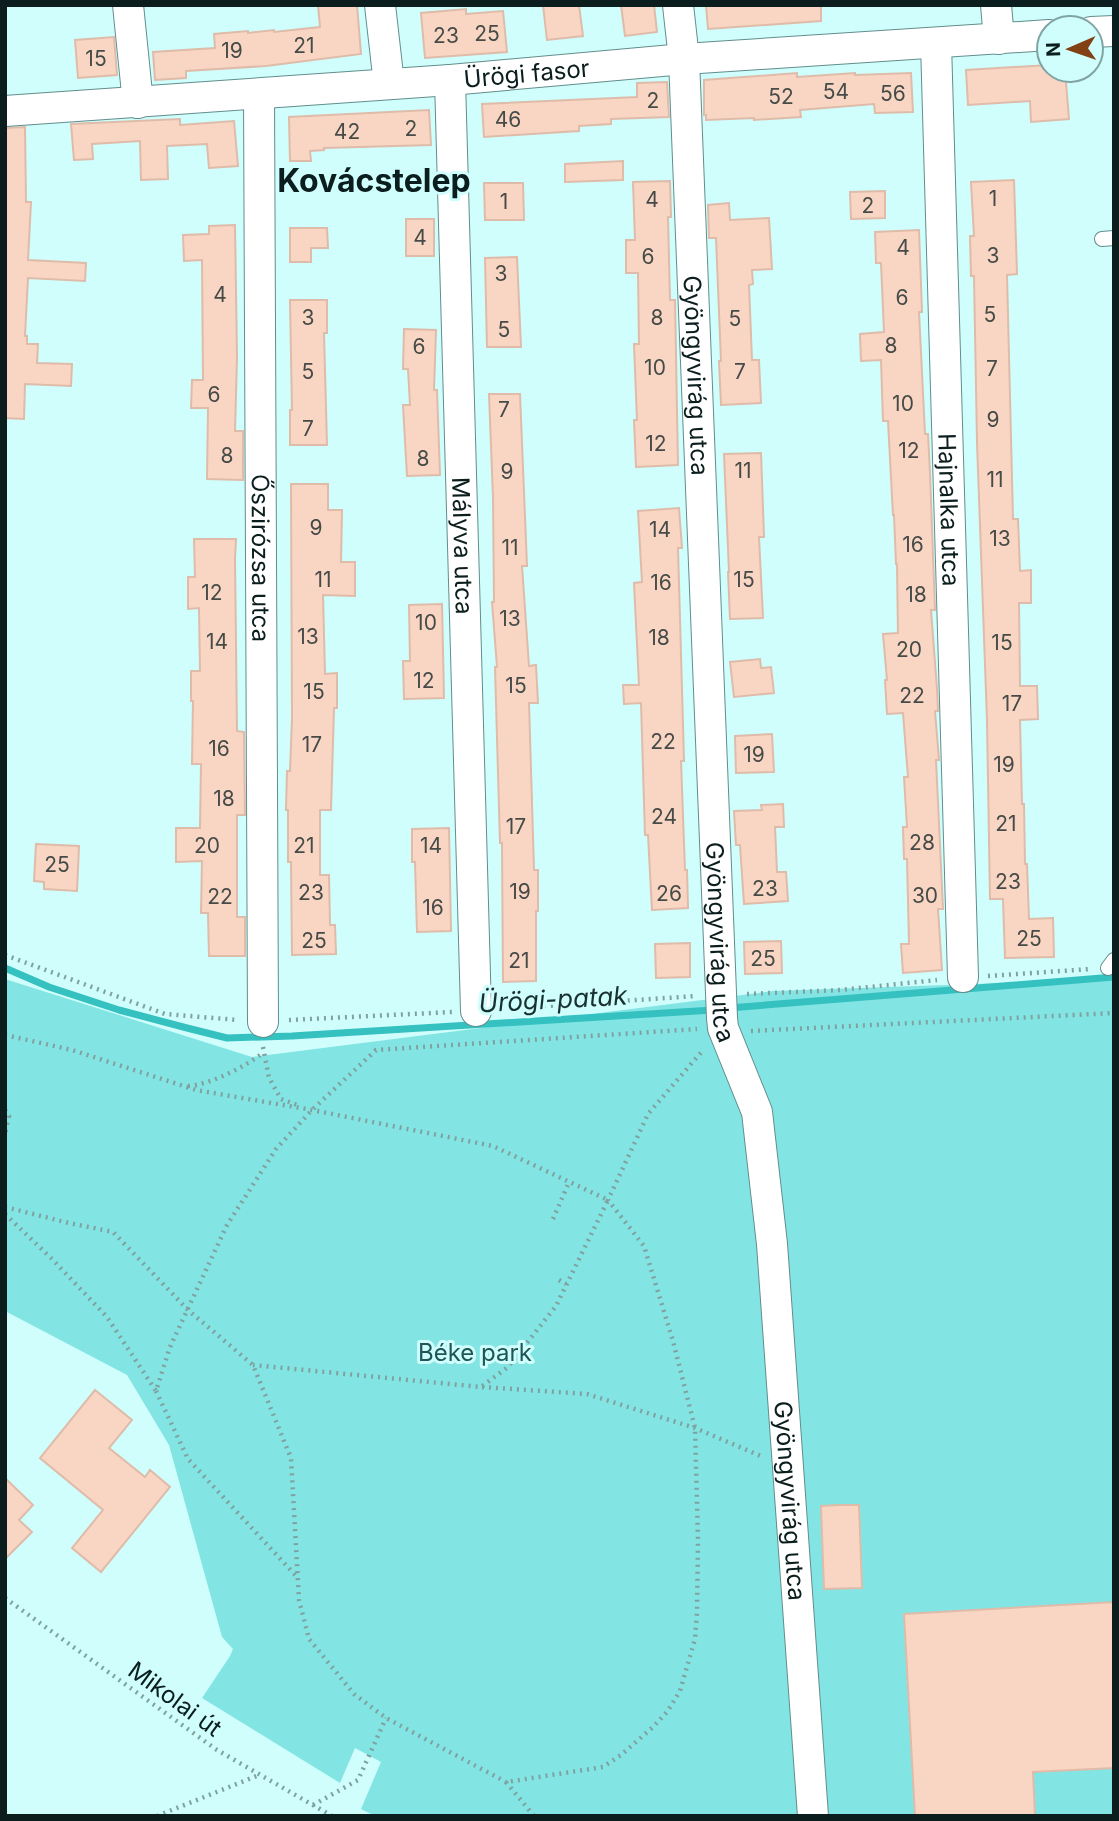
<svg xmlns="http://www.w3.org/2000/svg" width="1119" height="1821" font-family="Inter,sans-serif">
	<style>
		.green { fill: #83e5e3 }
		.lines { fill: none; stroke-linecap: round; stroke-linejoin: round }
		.stream { stroke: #35c1c0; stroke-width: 7 }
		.building { fill: #f9d6c4; stroke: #dfbba9; stroke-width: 2 }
		.service-casing { stroke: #628d8c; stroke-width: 16 }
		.minor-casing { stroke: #628d8c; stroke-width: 32 }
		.path { stroke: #7fa2a1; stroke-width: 4.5; stroke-dasharray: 2 5; stroke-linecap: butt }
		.service { stroke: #fff; stroke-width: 14 }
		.minor { stroke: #fff; stroke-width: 30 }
		.labels { text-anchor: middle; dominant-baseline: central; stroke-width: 6; stroke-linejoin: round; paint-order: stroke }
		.number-label { font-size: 21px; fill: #464b47 }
		.street-label { font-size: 24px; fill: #0b1d1d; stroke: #cffefd }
		.park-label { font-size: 24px; fill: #1e5656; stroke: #cffefd }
		.water-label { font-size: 26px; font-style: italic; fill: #193030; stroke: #cffefd }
		.district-label { font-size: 32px; font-weight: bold; fill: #0b1d1d; stroke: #cffefd }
	</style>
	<rect width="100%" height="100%" fill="#cffefd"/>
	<path class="green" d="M5,979l247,78 521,-66 341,-12v837h-739l-14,-7 20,-47 -26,-14 -15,35 -138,-85 28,-42 3,-7 -11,-12 -53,-192 -42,-70 -122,-64z"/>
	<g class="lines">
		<path class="stream" d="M5,968l44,19 70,23 68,18 40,10 65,-2 421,-26
			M729,1008l385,-31"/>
	</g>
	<path class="building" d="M318,5h39l4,49 -95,12 -80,5v7l-31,2 -2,-28 62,-4 -1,-14 34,-3v2l26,-3v2l46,-5z
		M543,5h36l4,31 -36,4z
		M621,5h33l3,27 -32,4z
		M706,5h115v16l-113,8z
		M466,9v5l37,-3 4,41 -82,6 -4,-45z
		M114,37l3,38 -39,3 -3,-38z
		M1049,65v5h16l4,49 -38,3 -1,-21 -62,4 -2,-35z
		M797,73v4l58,-4v2l56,-2 2,39 -38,1 -1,-9 -74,6 1,7 -47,3v-2l-48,2v-5h-2v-35z
		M667,82l2,35 -58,2v5l-32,2v5l-95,6 -2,-33 155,-7v-14z
		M429,110l2,35 -107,3v2l-14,1 1,10h-21l-1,-44z
		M180,119v6l54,-4 4,45 -29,2 -2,-24 -40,2 1,33 -27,1 -1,-39 -48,3 1,15 -19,1 -3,-36z
		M25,127l1,75h5l-3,58 58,3 -1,18 -57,-3 -3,58h2v8h11l-1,19 35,1 -1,22 -46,-2 -1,35 -19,-1v-290z
		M623,161v19l-58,2v-18z
		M1014,180l3,94 -10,1 6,244h5l2,52 11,-1v33h-12l1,83h17l1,33 -18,1 2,84h2l1,60h2l2,55 24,-1 1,39 -49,1 -2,-59h-13l-3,-179 -10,-278 -3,-166h-3l-1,-40h4l-3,-54z
		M670,181l1,36h-3l2,83h5l3,165 -42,2 -2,-47h3l-3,-76h5l-1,-71h-12v-33h9l-2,-58z
		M484,183h39l1,37h-39z
		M885,191v27l-34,1 -1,-27z
		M729,203l1,17 39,-2 3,51 -20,1 1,14 -4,1 3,75h7l2,43 -40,2 -2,-44h2l-5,-123h-7l-1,-33z
		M406,219h28v37h-28z
		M235,225l2,132 -2,74h8v49l-36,-1 1,-71h-17l1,-28h11l-1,-120 -18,1 -1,-26 26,-1v-8z
		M290,228h37l1,20h-17v14h-21z
		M919,230l3,82h-3l6,122h3l2,39 5,137h-4l6,79 1,22h-3l4,49h-3l7,149h-5l4,61 -39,3 -2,-29h8l-2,-85h-3l-1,-32h4l-3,-50h4l-5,-64 -16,1 -2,-34h2l-4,-46 15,-1 -1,-69h-1l-2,-49h-1l-5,-94h-5l-2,-61 -20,1 -1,-27 24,-2 -3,-69h-5l-1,-31z
		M517,257l4,90h-34l-2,-89z
		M290,300h37v33h-3l3,112h-37v-35h2z
		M404,329l32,1 -2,60h3l3,85 -33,1 -4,-71h7l-2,-36h-5z
		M489,394h31l7,172h-5l7,100 7,-1 2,38h-9l5,167h4v41h-2v70l-33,1 -1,-139h-2l-5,-176h2l-5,-65h2l-1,-105z
		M761,453l3,84h-5l4,81 -33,1 -2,-47h1l-5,-118z
		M291,484h37v26h14l-1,52h14v34l-32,-1 2,79 12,-1v35h-3l-3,102h-11v65h9l1,50h5l1,29 -44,1 -1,-93h-3v-52h-2l1,-39h3l2,-52z
		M679,508l3,40h-4l6,213h-3l4,109h2l1,38 -36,2 -4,-75h-3l-4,-132 -17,1 -1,-19h16l-5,-102 8,-1 -4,-71z
		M194,539h42l-1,20 2,172 7,1 1,83h-8v102h8v39h-36l-1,-43h-7l1,-52 -26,1v-34h24l1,-64h-9l1,-63h-2v-30h9l-1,-63 -11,1v-32h7z
		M442,604l2,94 -40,1 -1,-38h7l-1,-56z
		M760,659l1,9 10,-1 3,26 -40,4 -4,-35z
		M772,734l2,38 -38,1 -1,-37z
		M783,804l1,23h-9l2,45h9l2,29 -44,3 -4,-59h-4l-2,-34 28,-1 -1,-5z
		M449,828l2,103 -34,1 -2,-70h-3v-33z
		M36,844l43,2 -2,45 -33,-2v-7l-10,-1z
		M781,941l1,32 -37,1 -1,-32z
		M690,943v34l-34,1 -1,-34z
		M95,1390l37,30 -23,28 36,29 5,-7 20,17 -69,85 -29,-24 31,-38 -63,-52z
		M5,1478l28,27 -14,15 13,12 -27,27z
		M839,1505h20l3,83 -38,1 -3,-83z
		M1114,1602v166l-81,4 2,44h-120l-11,-202z"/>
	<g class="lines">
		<defs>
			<path id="service" d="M1102,239l12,-1
				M1108,968l6,-8"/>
			<g id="minor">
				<path d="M128,5l10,98"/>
				<path d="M380,5l9,79"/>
				<path id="s1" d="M678,5l6,54 38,959 1,10 34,84 15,132 41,572"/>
				<path d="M996,5l3,34"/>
				<path d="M1091,32l23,-1"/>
				<path id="s2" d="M936,43l27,934"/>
				<path id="s3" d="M450,80l26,931"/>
				<path id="s4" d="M259,94l4,928"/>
				<path id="s5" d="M5,111l445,-31 234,-21 365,-24"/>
			</g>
		</defs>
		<use href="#service" class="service-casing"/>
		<use href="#minor" class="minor-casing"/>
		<path class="path" d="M5,955l160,59 73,6
			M988,976l103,-7
			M747,994l93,-4 97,-10
			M502,1009l194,-13
			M289,1020l163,-8
			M751,1031l363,-18
			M5,1035l67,15 124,40 116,20 181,36 115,54 -52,106 -48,61 -27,20 -228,-22
			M263,1047l6,31 12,21 19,7
			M188,1086c24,-2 56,-19 75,-33
			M5,1110l4,6 -4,18
			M5,1207l64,16 44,9 75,78 65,55 38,93 8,142 10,39 45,55 32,24 120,64
			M5,1214l47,45 55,58 49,74 14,-44 57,-122 49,-76 36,-39 64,-60 321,-21
			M553,1219l16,-37
			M559,1280l7,4
			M482,1387l105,7 108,34 68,29
			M156,1391l32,68 110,119
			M5,1598l212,152 115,66
			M313,1805l45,-25 28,-62
			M157,1816l102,-41
			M534,1816l-28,-34 97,-15 18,-12 32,-28 14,-15 13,-21 15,-52 2,-27 1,-72 -3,-112 -22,-87 -29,-95 -36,-46 40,-86 56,-65"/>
		<use href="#service" class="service"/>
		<use href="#minor" class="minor"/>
	</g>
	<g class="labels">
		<g class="number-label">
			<text x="487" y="33">25</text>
			<text x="446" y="35">23</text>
			<text x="304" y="45">21</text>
			<text x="232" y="50">19</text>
			<text x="96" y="58">15</text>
			<text x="836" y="91">54</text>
			<text x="893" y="93">56</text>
			<text x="781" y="96">52</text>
			<text x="653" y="100">2</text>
			<text x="508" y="119">46</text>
			<text x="411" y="128">2</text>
			<text x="347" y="131">42</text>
			<text x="993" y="198">1</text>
			<text x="652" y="199">4</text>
			<text x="504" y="201">1</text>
			<text x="868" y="205">2</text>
			<text x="420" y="237">4</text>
			<text x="903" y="247">4</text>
			<text x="993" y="255">3</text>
			<text x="648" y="256">6</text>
			<text x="501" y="273">3</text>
			<text x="220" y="294">4</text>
			<text x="902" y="297">6</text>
			<text x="990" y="314">5</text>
			<text x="308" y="317">3</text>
			<text x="657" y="317">8</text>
			<text x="735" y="318">5</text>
			<text x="504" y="329">5</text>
			<text x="891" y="345">8</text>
			<text x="419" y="346">6</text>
			<text x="655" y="367">10</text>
			<text x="992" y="368">7</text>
			<text x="308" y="371">5</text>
			<text x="740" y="371">7</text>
			<text x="214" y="394">6</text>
			<text x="903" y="403">10</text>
			<text x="504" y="409">7</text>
			<text x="993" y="419">9</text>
			<text x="308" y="428">7</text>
			<text x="656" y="443">12</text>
			<text x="909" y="450">12</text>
			<text x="227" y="455">8</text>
			<text x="423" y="458">8</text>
			<text x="743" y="470">11</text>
			<text x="507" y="471">9</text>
			<text x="995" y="479">11</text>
			<text x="316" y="527">9</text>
			<text x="660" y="529">14</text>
			<text x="1000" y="538">13</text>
			<text x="913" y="544">16</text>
			<text x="510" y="547">11</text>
			<text x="323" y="579">11</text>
			<text x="744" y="579">15</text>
			<text x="661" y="582">16</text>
			<text x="212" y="592">12</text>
			<text x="916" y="594">18</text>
			<text x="510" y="618">13</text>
			<text x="426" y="622">10</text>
			<text x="308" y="636">13</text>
			<text x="659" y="637">18</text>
			<text x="217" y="641">14</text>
			<text x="1002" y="642">15</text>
			<text x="909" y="649">20</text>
			<text x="424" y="680">12</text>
			<text x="516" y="685">15</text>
			<text x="314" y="691">15</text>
			<text x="912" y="695">22</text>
			<text x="1012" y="703">17</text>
			<text x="663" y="741">22</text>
			<text x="312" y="744">17</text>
			<text x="219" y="748">16</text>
			<text x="754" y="754">19</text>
			<text x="1004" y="764">19</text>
			<text x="224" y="798">18</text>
			<text x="664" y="816">24</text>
			<text x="1006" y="823">21</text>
			<text x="516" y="826">17</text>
			<text x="922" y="842">28</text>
			<text x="207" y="845">20</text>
			<text x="304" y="845">21</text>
			<text x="431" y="845">14</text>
			<text x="57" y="864">25</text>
			<text x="1008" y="881">23</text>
			<text x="765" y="888">23</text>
			<text x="520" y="891">19</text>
			<text x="311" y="892">23</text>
			<text x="669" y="893">26</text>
			<text x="925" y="895">30</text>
			<text x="220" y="896">22</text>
			<text x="433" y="907">16</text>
			<text x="1029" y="938">25</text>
			<text x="314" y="940">25</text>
			<text x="763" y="958">25</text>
			<text x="519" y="960">21</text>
		</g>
		<g class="street-label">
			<text stroke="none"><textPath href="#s5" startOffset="523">Ürögi fasor</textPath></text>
			<text stroke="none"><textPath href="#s1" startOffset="371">Gyöngyvirág utca</textPath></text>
			<text stroke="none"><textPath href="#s2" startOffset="467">Hajnalka utca</textPath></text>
			<text stroke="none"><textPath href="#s3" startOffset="466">Mályva utca</textPath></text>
			<text stroke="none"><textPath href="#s4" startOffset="464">Őszirózsa utca</textPath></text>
			<text stroke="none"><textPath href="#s1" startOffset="938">Gyöngyvirág utca</textPath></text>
			<text stroke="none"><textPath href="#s1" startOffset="1505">Gyöngyvirág utca</textPath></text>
			<text transform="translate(175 1699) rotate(36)">Mikolai út</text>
		</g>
		<g class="park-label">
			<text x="475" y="1352">Béke park</text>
		</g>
		<g class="water-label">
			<text transform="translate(553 999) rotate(-3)">Ürögi-patak</text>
		</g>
		<g class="district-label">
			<text x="374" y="180">Kovácstelep</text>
		</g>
	</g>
	<rect width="1119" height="1821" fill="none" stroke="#0b1d1d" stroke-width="14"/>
	<g transform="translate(1070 49) rotate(268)"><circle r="33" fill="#cffefd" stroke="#81a4a3" stroke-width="2"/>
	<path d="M0-5L12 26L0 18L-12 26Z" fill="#844015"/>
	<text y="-10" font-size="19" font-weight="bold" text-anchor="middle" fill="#0b1d1d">N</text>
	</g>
</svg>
